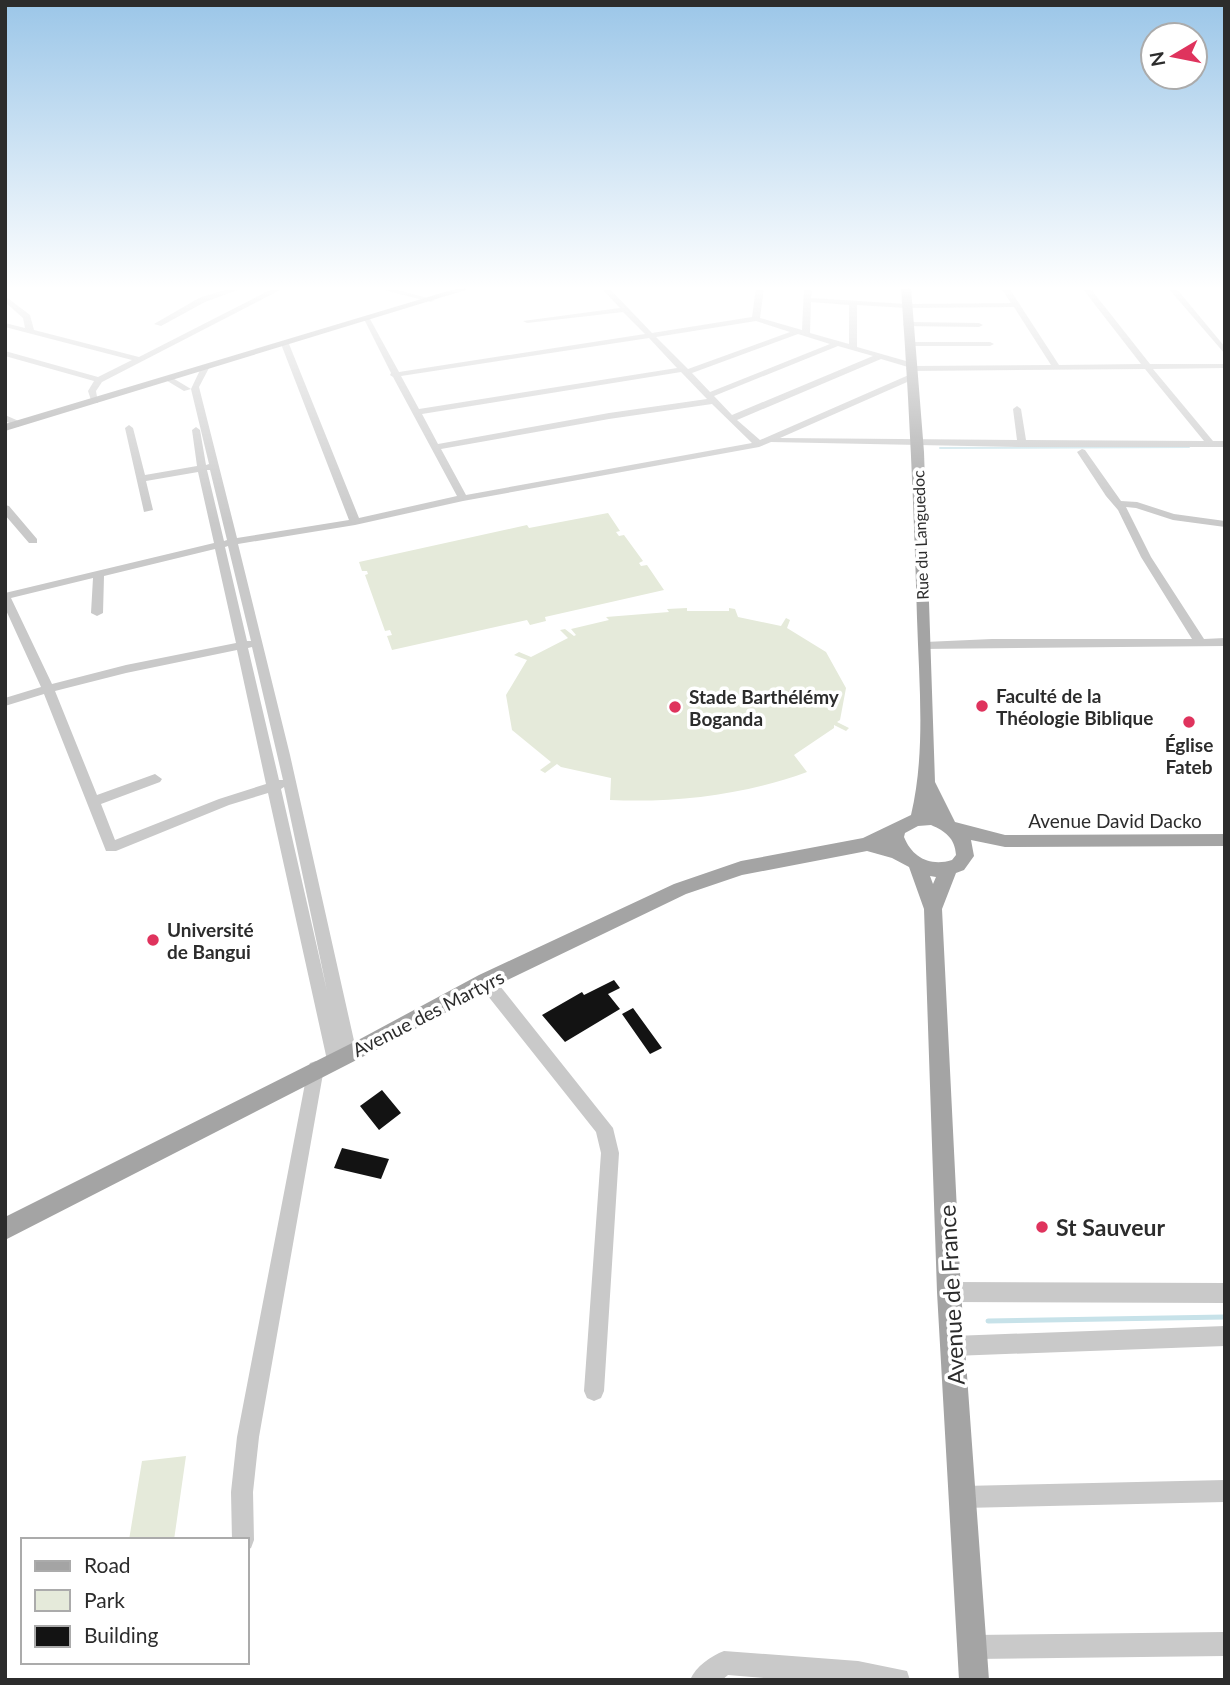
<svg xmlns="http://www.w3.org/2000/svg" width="1230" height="1685" font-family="Lato,sans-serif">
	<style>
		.green { fill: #e5eada }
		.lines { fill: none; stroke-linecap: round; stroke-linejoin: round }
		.stream-far1 { stroke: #c7e2e9; stroke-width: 2 }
		.stream { stroke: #c7e2e9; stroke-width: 5 }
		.building { fill: #131313 }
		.minor { fill: #c9c9c9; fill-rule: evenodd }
		.major { fill: #a4a4a4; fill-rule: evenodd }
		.poi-dot { fill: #df335d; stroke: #fff; stroke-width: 2.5 }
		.labels { text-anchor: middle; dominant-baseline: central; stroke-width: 7; stroke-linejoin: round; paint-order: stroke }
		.far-street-label { font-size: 16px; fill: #2c2c2c; stroke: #fff }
		.poi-label { font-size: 19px; font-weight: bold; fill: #2c2c2c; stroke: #fff; text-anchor: start }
		.street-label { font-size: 19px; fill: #2c2c2c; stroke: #fff }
		.near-poi-label { font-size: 23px; font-weight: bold; fill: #2c2c2c; stroke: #fff; text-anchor: start }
		.near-street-label { font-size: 23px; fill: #2c2c2c; stroke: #fff }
	</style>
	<rect width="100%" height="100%" fill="#fff"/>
	<path class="green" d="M608,513l12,18 -4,1 3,4 5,-1 19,26 -4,2 2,3 6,-1 17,25 -119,27 1,4 -16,4 -3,-5 -135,30 -5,-14 5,-1 -2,-5 -5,1 -20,-56 3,-1 -1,-3h-5l-3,-9 168,-37 2,3z
		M687,608v3h42v-3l6,1 3,8 43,9 5,-8 4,2 -3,8 39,24 20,36 -6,32 -3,2 12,6 -3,3 -12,-6v3l-40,27 13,17c-63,23 -131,31 -197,28l1,-22 -50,-11 -4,-3 -12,9 -5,-3 11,-8 -39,-32 -6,-35 21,-35 -13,-5 5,-3 12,5 37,-19 -8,-8 5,-1 9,7 2,-1 -5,-6 38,-9 -3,-3 63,-5 -2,-3z
		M186,1456l-12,84h-45l13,-79z"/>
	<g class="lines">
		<path class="stream-far1" d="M940,448l249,-1"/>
		<path class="stream" d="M988,1321l237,-4"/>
	</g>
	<path class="building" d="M614,980l6,8 -12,6 12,15 -55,33 -23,-27 40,-23 2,3z
		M633,1008l29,40 -12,6 -28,-40z
		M382,1090l19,23 -22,17 -19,-24z
		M342,1148l47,11 -8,20 -47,-11z"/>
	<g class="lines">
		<path class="minor" d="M231,288h12l-38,14 -44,24 -7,-2 45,-26z
			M274,288h10l-182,94 -6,9 2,12h-6l-4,-12 6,-10 -89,-25v-5l93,26 34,-17 -127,-33v-4l20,5 -2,-10 -18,-16v-6l25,19 4,15 105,27z
			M376,288h14l45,12 -4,2z
			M601,288h8l43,45 100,-16 4,-29h8l-4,30 42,12 2,-42h8l-1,10 96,6 104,-1 -10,-15h8l50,77 82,-1 -59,-76h8l60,76h75v4l-72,1 60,72h12v6h-203l-251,-5 -12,5 -296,54 -108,24 -117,19 52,211 67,299 -2,5 -6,2 -6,-2 -2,6 -6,2 -6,-2 -2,-5 -59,-267 -39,12 -113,46h-10l-62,-157 -39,12v-8l36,-11 -36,-79v-15l209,-50 -16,-71 -52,9 7,29 -9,2 -19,-84 4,-3 4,3 12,47 52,-9 -5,-36 4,-3 4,3 6,35 3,-1 -18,-75 -7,2 -20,-12 7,-2 20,12 10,-21 4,-2 4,2 -10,19 38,151 112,-18 -68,-176 4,-2 4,2 70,174 98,-22 -64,-119 -3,-2 1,-2 -28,-56 7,2 29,53 246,-38 -22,-22 -96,11 -4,-2 97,-13zM811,302l38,3v39l-39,-11zM857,305l50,3 107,-1 37,58 -138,1v-3l-56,-16zM756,321l34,11 -102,37 -32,-32zM798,334l32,10 -120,48 -18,-19zM649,338l28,30 -258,41 -18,-33zM838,346l35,10 -141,59 -18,-19zM881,359l27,8 -2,2 4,2 235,-2 59,72 -178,-1 -5,-31 -4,-3 -4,3 4,31 -237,-2 134,-59 1,-2 -4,-3 -151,66 -23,-20zM681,372l26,27 -98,14 -171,31 -16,-30zM712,404l40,39 -286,52 -25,-46 168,-30zM207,470h3l17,70 -3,1zM228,546l23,95h-4l-22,-94zM215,549l21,94 -110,22 -74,19 -41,-86 82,-20 -2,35 6,3 6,-3 1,-37zM252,647l31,133h-4l-31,-132zM237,650l29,134 -47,15 -104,41 -14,-36 59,-22 2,-3 -7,-5 -58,21 -42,-104 71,-18zM284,787l43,204 -46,-202z
			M1168,288h8l49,59v7z
			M907,322l72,1 4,2 -4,2 -75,-1 -1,-2z
			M908,342h82l4,2 -4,2h-85v-4z
			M5,415l16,7 1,2 -4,3 -13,-6z
			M1082,449l3,1 36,51 16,1 37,12 51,7v6l-52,-7 -37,-12 -10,-1 25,50 53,82 21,-1v8l-304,3v-6l4,-1 67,-3h200l-51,-82 -23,-47 -12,-14 -29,-44z
			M5,505l4,1 28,33v4h-8l-24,-28z
			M486,974l6,2 121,152 6,25 -15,238 -3,7 -7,3 -7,-3 -3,-7 17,-238 -5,-21 -116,-146 -2,-5 2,-5z
			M316,1061l6,2 2,5 -65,369 -6,55 1,48 -3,8 -4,2v-10h-15l-1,-48 6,-55 71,-369 2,-5z
			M949,1282l276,1v20l-276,-1 -7,-3 -3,-7 3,-7z
			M1225,1326v20l-272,10 -7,-3 -3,-7 3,-7 7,-3z
			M1225,1480v22l-262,6 -8,-3 -3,-8 3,-8 8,-3z
			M1225,1632v24l-252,3 -8,-4 -4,-8 4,-8 8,-4z
			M724,1651l134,10 49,10 3,9h-123l-59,-5 -6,5h-32c6,-14 21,-24 34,-29z"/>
		<path class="major" d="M458,288h14l-467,143v-7z
			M901,288h10l13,164 11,330 20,40 50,13 220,-1v12l-220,1 -34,-7 3,16 -10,14 -8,3 -14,36 19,383 28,388h-30l-22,-388 -13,-383 -15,-42 -17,-9 -25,-7 -125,24 -56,19 -193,93 -117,63 -371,190v-23l357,-179 117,-63 195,-91 67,-23 122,-23 48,-23c15,-63 8,-132 6,-197 -3,-110 -8,-220 -16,-330zM931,825c14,6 24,13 25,30l-4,5c-22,7 -40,-3 -48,-23l1,-4 13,-7zM930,876l6,1 -3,7z"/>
	</g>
	<linearGradient id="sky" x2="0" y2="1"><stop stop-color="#9bc6e8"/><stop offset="0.55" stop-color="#fff"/><stop offset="1" stop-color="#fff" stop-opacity="0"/></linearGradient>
	<rect width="1230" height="524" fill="url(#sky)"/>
	<g class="poi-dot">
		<circle cx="982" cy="706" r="7"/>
		<circle cx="675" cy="707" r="7"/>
		<circle cx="1189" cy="722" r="7"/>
		<circle cx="153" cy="940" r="7"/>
		<circle cx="1042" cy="1227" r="7"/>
	</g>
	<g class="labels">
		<g class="far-street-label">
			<text transform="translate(920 535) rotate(-92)">Rue du Languedoc</text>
		</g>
		<g class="poi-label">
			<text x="996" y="695">Faculté de la<tspan x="996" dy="22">Théologie Biblique</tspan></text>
			<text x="689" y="696">Stade Barthélémy<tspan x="689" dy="22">Boganda</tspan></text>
			<text x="1189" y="744" text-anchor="middle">Église<tspan x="1189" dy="22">Fateb</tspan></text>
			<text x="167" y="929">Université<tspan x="167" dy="22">de Bangui</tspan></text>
		</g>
		<g class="street-label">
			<text x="1115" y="820">Avenue David Dacko</text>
			<text transform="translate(428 1013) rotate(-27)">Avenue des Martyrs</text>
		</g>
		<g class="near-poi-label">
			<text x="1056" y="1227">St Sauveur</text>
		</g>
		<g class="near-street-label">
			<text transform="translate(951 1295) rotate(-93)">Avenue de France</text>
		</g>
	</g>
	<rect width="1230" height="1685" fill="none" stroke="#2c2c2c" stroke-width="14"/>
	<rect x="21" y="1538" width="228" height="126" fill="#ffffff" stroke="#ababab" stroke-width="2"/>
	<rect x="35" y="1561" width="35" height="10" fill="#a4a4a4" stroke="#ababab" stroke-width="2"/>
	<text x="84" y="1573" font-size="21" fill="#2c2c2c">Road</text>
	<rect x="35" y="1590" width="35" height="21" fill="#e5eada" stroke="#ababab" stroke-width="2"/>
	<text x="84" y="1608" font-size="21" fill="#2c2c2c">Park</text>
	<rect x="35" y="1626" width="35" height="21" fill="#131313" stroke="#ababab" stroke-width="2"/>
	<text x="84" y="1643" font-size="21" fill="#2c2c2c">Building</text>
	<g transform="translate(1174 56) rotate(260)"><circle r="33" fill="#ffffff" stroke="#ababab" stroke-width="2"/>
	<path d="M0-5L12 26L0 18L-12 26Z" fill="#df335d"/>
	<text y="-10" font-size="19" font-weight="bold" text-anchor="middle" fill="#2c2c2c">N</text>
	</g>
</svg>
